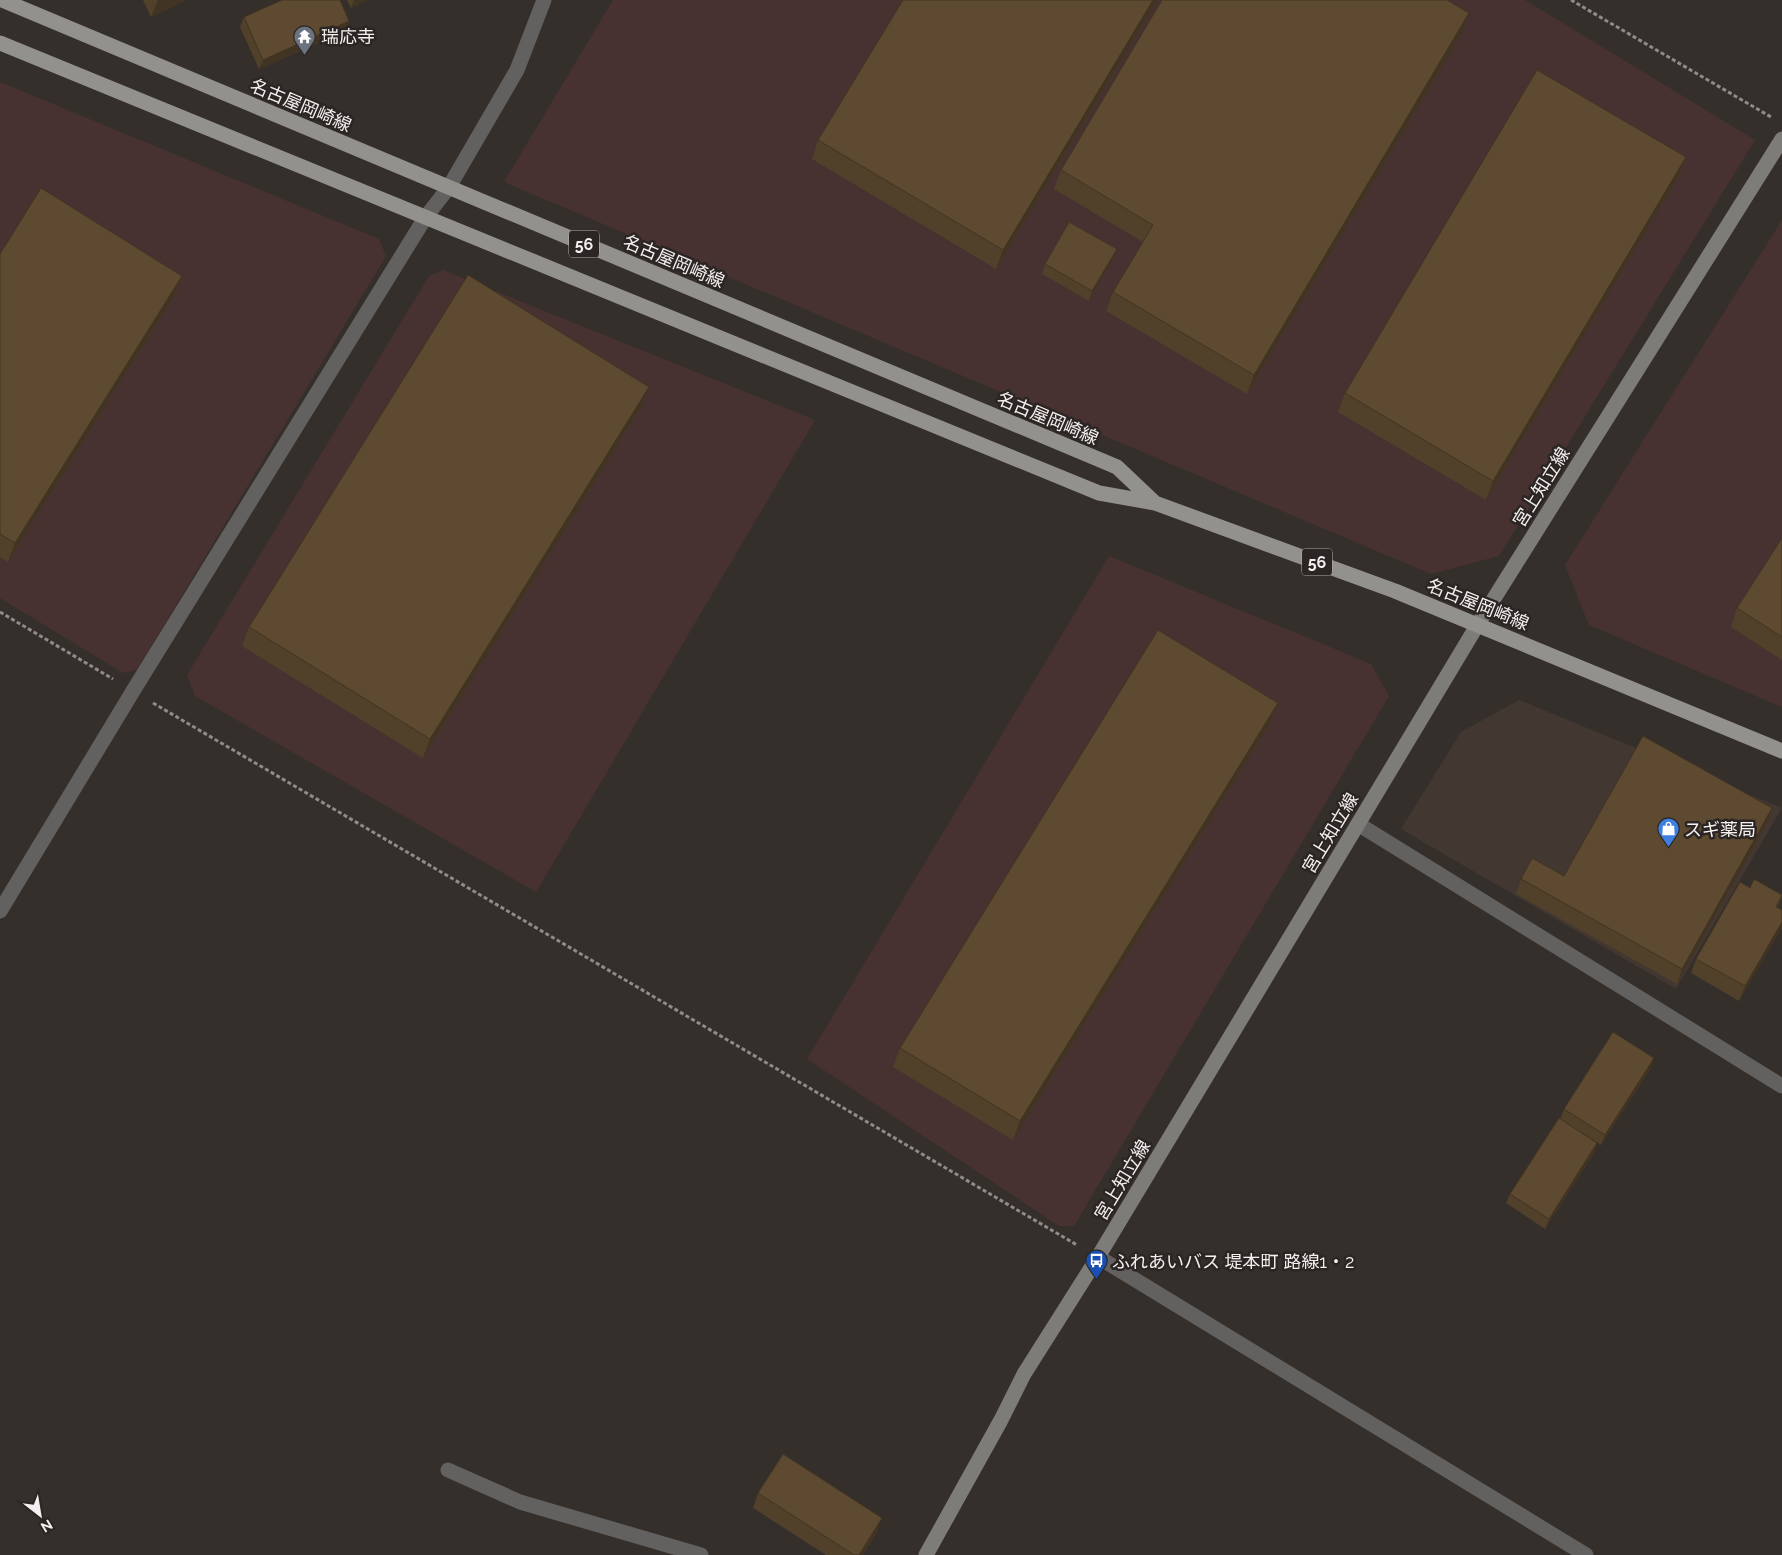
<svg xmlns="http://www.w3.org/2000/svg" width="1782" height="1555" font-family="Raleway,'Noto Sans JP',sans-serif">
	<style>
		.built { fill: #433731 }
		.industrial { fill: #473231 }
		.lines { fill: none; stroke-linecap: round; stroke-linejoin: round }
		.path { stroke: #908b89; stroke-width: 3; stroke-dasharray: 4 2.5; stroke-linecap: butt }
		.street { stroke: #62615f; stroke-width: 15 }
		.secondary { stroke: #7e7c78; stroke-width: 15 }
		.primary { stroke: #93918c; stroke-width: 15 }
		.wall { fill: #51402a }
		.shaded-wall { fill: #423422 }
		.building { fill: #5e4a31; stroke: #423422 }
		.labels { text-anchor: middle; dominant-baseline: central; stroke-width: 5; stroke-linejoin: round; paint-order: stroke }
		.shield { fill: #2b2523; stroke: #b8b3b2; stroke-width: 1 }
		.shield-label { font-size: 16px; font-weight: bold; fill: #f4f0ef }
		.poi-label { font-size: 18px; fill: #f4f0ef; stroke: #2b2523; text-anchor: start }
		.street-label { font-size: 18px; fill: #f4f0ef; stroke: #2b2523 }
	</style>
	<rect width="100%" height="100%" fill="#352f2c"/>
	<path class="built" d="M1519,700l263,108 -106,181 -275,-160 60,-97z"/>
	<path class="industrial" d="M613,0h912l230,140 -256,416 -68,18 -927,-392z
		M0,82l379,157 7,17 -249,414 -14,3 -123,-75z
		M1782,220v487l-193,-82 -24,-60z
		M443,270l372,150 -279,472 -341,-196 -8,-21 242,-399z
		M1109,556l262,108 18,32 -315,530h-15l-252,-167z"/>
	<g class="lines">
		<path class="path" d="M1571,0l200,117
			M0,612l113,67
			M153,703l924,542"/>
		<path class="street" d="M1358,824l424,262
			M0,911l133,-220 292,-473 24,-31 68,-117 27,-70
			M1098,1257l488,298
			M448,1470l72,32 181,53"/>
		<path class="secondary" d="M926,1555l75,-135 23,-46 74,-117 380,-633 304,-485"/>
		<path class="primary" d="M2,0l1115,467 38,36
			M0,43l1099,450 56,10 240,88 387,160"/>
	</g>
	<path class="wall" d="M143,0h43l-35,17z
		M347,0h20l-16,8z
		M1158,0l-162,269 -184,-110 6,-19z
		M1469,13l-6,19 -216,362 -141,-83 7,-19 30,-50 -89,-53 7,-19z
		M244,17l105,4 -3,10 -87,38 -19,-42z
		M1686,157l-7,19 -193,324 -148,-88 7,-19z
		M1117,249l-4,10 -24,42 -47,-27 3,-10z
		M0,254l182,22 -7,19 -167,267 -8,-5z
		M642,406l-219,352 -181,-112 7,-19z
		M1782,538v122l-51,-33 6,-19z
		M1278,703l-7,19 -258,418 -120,-73 7,-19z
		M1767,823l-90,161 -161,-90 5,-15 43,-3z
		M1750,888l32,9 -4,11 4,2v16l-43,75 -48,-28 5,-14z
		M1651,1068l-50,77 -41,-26 4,-10z
		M1597,1143l-3,10 -49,76 -39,-26 4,-9z
		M758,1493l119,39 -14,23h-37l-73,-47z"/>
	<path class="shaded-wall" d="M158,0h28l-35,17z
		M354,0h13l-16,8z
		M1153,0h5l-162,269 7,-19z
		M1469,13l-6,19 -216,362 7,-19z
		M349,21l-3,10 -87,38 4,-9z
		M1686,157l-7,19 -193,324 7,-19z
		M1117,249l-4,10 -24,42 3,-10z
		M182,276l-7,19 -167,267 7,-19z
		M649,387l-7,19 -219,352 7,-19z
		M1278,703l-7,19 -258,418 7,-19z
		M1772,808l-5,15 -90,161 5,-15z
		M1782,896l-5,14 -1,-3z
		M1782,922v6l-43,73 6,-15z
		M1654,1058l-3,10 -50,77 4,-10z
		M1597,1143l-3,10 -49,76 4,-10z
		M882,1518l-5,14 -14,23h-4z"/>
	<path class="building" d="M282,0h58l9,21 -86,39 -19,-43z
		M903,0h250l-150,250 -185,-110z
		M1162,0h285l22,13 -215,362 -141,-83 40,-67 -92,-55z
		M1537,70l149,87 -193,324 -148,-88z
		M41,188l141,88 -167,267 -15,-9v-280z
		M1069,222l48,27 -25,42 -47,-27z
		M468,275l181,112 -219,352 -181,-112z
		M1782,538v99l-45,-29z
		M1158,630l120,73 -258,418 -120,-73z
		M1643,736l129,72 -90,161 -161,-90 11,-21 32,18z
		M1754,879l28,16 -6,12 6,3v12l-37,64 -49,-27 44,-77 10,6z
		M1613,1032l41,26 -49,77 -41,-26z
		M1559,1118l38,25 -48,76 -39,-25z
		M783,1454l99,64 -23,37h-5l-96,-62z"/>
	<defs>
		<symbol id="temple-pin" viewBox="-11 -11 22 30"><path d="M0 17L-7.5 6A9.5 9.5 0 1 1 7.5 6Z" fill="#6b7280" stroke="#2b2523"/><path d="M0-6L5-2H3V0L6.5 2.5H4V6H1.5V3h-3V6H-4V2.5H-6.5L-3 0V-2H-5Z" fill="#fff"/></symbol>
		<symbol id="shop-pin" viewBox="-11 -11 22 30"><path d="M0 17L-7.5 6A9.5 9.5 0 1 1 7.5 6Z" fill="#3f7fe0" stroke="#2b2523"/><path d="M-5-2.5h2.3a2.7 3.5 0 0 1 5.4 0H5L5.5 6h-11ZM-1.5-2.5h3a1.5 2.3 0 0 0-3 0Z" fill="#fff"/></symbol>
		<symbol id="bus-pin" viewBox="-11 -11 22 30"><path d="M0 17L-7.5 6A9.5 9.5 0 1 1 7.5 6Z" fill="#1a4fb4" stroke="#2b2523"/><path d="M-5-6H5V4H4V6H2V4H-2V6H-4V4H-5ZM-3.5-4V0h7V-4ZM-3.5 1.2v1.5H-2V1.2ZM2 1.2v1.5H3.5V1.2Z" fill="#fff"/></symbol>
	</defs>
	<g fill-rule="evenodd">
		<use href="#temple-pin" x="292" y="24" width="25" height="34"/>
		<use href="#shop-pin" x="1656" y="816" width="25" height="34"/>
		<use href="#bus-pin" x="1084" y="1248" width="25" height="34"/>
	</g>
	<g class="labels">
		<g class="shield">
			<rect x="569" y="230.5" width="30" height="27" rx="4"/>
			<rect x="1302" y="548.5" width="30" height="27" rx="4"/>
		</g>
		<g class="shield-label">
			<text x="584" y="244">56</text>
			<text x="1317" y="562">56</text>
		</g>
		<g class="poi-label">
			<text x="321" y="36">瑞応寺</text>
			<text x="1684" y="829">スギ薬局</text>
			<text x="1112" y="1261">ふれあいバス 堤本町 路線1・2</text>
		</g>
		<g class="street-label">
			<text transform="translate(301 105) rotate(23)">名古屋岡崎線</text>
			<text transform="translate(674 261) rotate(23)">名古屋岡崎線</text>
			<text transform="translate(1048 418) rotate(23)">名古屋岡崎線</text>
			<text transform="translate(1541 487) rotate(-58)">宮上知立線</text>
			<text transform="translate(1478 604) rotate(22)">名古屋岡崎線</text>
			<text transform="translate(1330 833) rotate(-59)">宮上知立線</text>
			<text transform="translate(1122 1180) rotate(-59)">宮上知立線</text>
		</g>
	</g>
	<g transform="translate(40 1515) rotate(149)" stroke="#2b2523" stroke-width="4" paint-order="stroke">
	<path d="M0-4L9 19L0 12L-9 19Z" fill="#f4f0ef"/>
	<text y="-8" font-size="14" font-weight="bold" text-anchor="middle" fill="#f4f0ef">N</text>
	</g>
</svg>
